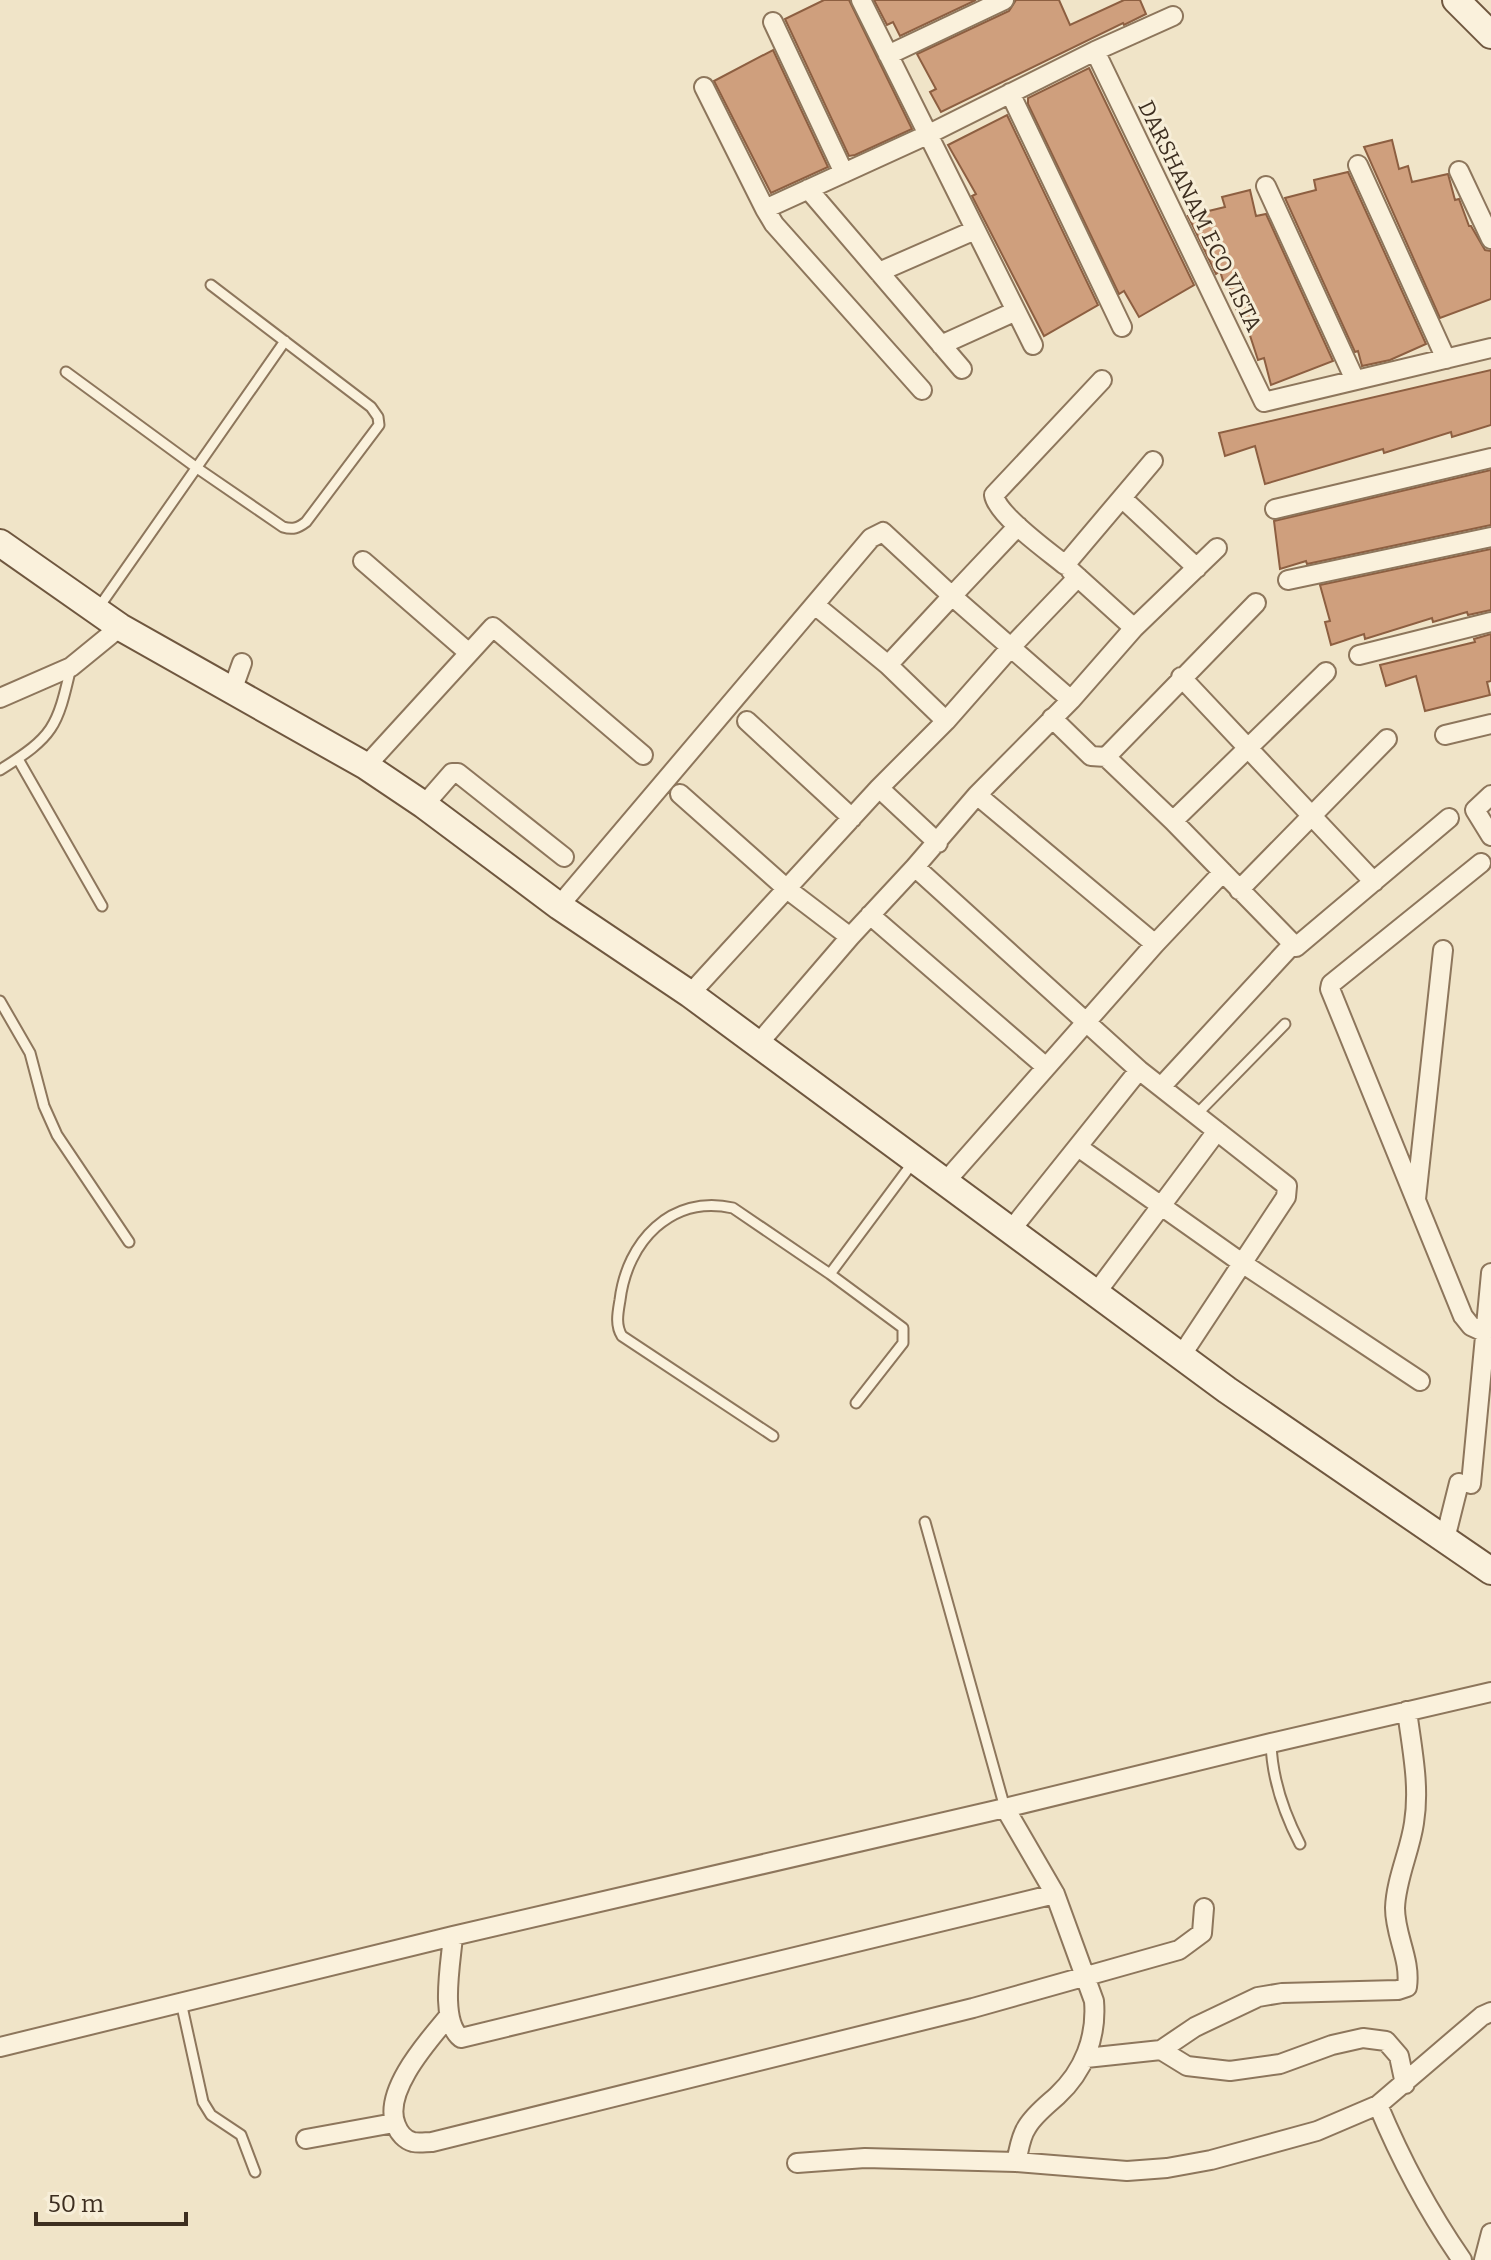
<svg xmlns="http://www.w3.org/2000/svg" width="1491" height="2260" font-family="Bitter,serif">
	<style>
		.building { fill: #cf9f7d; stroke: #8d5f41; stroke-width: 2 }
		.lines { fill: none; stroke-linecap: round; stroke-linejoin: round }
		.lane-casing { stroke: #8d765c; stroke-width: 13 }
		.street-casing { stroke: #8d765c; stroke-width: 22 }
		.secondary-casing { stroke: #6f573f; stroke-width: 30 }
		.lane { stroke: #faf1dc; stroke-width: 9 }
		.street { stroke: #faf1dc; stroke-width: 18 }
		.secondary { stroke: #faf1dc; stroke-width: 26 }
		.labels { text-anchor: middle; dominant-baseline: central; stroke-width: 6; stroke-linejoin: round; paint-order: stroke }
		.street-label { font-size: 22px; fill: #3d2e20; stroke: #f7eed8 }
	</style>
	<rect width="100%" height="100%" fill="#f0e4c8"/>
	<path class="building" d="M824,0h25l63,129 -57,26 -6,1 -64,-137z
		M874,0h102l-76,36 -7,-14 -6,3z
		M1016,0h43l11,25 54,-25h16l6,14 -22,11 -1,-2 -182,89 -11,-20 6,-3 -19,-35 92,-43z
		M773,50l55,117 -57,26 -57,-112z
		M1089,68l105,217 -55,32 -15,-26 -5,3 -91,-190v-6z
		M1007,115l91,190 -54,31 -72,-140 4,-2 -28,-49z
		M1392,140l7,29 9,-3 4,16 36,-8 7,26 4,-1 10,27h2l14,24 6,1v48l-51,19 -76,-171z
		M1348,172l78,172 -36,16 -28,6 -4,-15 -3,1 -70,-154 31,-8 -2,-10z
		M1250,190l6,26 10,-2 67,147 -62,24 -7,-27 -6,2 -17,-52 -5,1 -7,-24 -4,2 -5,-16 -4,3 -28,-58 37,-9 -3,-10z
		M1491,370v55l-39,12 -1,-5 -67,21 -1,-4 -118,35 -10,-38 -30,10 -6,-23z
		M1491,470v55l-184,39 -1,-3 -26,8 -6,-48z
		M1491,549v61l-23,5 -1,-3 -34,10 -1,-4 -67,21 -1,-5 -33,11 -6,-23 5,-1 -10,-36z
		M1491,634v47l-4,1 3,13 -65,16 -9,-35 -30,10 -6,-21 95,-23 -1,-3z"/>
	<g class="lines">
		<defs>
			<path id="lane" d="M66,372l131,96 86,59c10,3 15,1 23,-5l73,-97 -1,-8 -7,-10 -160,-122
				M97,610l188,-269
				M18,759l84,147
				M0,770c54,-34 57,-42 71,-103
				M0,1001l30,52 14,53 13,29 72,107
				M1196,1115l89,-91
				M830,1274l84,-113
				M773,1436l-151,-100c-7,-11 -4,-24 -2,-36 7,-58 51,-106 113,-92l97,66 73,54v15l-47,60
				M925,1522l80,286
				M1271,1743c1,35 13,70 29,101
				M181,2002l22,100 8,13 30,20 14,37"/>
			<path id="street" d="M861,0l172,345
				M773,22l71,151
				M1095,51l78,-35
				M888,55l116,-55
				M704,87l61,122 162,-74 168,-84 169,351 227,-54
				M1010,93l112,234
				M1358,165l88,194
				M1459,171l32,68
				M1266,186l89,194
				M808,189l154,180
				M765,209l9,15 148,166
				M879,272l96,-42
				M941,345l75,-34
				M1102,380l-108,115c3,20 54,56 71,70l88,-104
				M1122,498l75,70
				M1275,509l216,-51
				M1018,526l-66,70 119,104 63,-72 83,-80
				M363,561l106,92
				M1071,571l63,57
				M1288,580l203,-43
				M815,605l73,60 58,56 -67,67
				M1359,655l132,-33
				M1326,672l-153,149 123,126 153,-129
				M1181,677l193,205
				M232,691l10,-28
				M0,698l71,-31 49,-40
				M1052,718l39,38 15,1
				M747,721l105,97
				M946,721l66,-75 66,-69
				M1445,735l46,-11
				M366,766l127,-139 150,128
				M680,794l107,95 63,48
				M977,795l94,-95
				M1491,795l-16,15 16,26
				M424,805l28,-32h6l106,84
				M1173,821l-67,-64 150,-154
				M1481,863l-150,121 -1,5 133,327 8,10 13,6
				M915,867l62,-72 178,149
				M1239,890l148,-151
				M559,906l312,-368 12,-6 69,64 -64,69
				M870,915l176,152
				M690,994l189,-206 59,55
				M758,1044l92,-107 65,-70 224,203 148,116 -1,11 -105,159
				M1161,1087l131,-142
				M1078,1147l164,116 178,118
				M946,1181l209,-237 68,-72
				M1416,1199l27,-249
				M1011,1230l128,-160
				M1096,1293l121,-162
				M1471,1484l20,-211
				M1445,1539l14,-56
				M1005,1808l50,86 39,107c3,36 -10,70 -37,95 -10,9 -23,19 -30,31 -7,10 -8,24 -11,35
				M453,1936c-2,26 -14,85 8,102l594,-144
				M448,2017c-20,24 -66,75 -52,108 3,8 9,15 17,17 6,1 13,0 19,0l541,-134 206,-58 23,-17 2,-25
				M0,2047l453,-111 552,-128 266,-65 220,-51
				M1161,2050l34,-23 63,-30 24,-4 116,-3 9,-3c4,-28 -12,-51 -12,-79 1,-29 15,-57 19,-85 6,-37 -2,-74 -7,-112
				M1086,2058l75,-8 26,16 43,5 50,-7 52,-19 31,-7 23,3 13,15 6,28
				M1378,2105c23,55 50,106 84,155
				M306,2139l88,-16
				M797,2163l68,-5 151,4 111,9 40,-3 44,-8 106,-29 61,-26 104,-89 9,-4
				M1484,2260l7,-27"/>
			<path id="secondary" d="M1456,0l35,35
				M0,543l120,84 246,139 58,39 135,101 131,88 537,396 264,181"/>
		</defs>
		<use href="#lane" class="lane-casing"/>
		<use href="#street" class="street-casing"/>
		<use href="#secondary" class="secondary-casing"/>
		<use href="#lane" class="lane"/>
		<use href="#street" class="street"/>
		<use href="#secondary" class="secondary"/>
	</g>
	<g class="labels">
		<g class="street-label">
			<text transform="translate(1200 216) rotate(64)">DARSHANAM ECO VISTA</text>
		</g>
	</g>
	<path d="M36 2212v12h150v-12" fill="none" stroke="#3d2e20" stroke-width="4"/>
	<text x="48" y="2212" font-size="24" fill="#3d2e20" stroke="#f7eed8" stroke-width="6" paint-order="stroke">50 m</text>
</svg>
